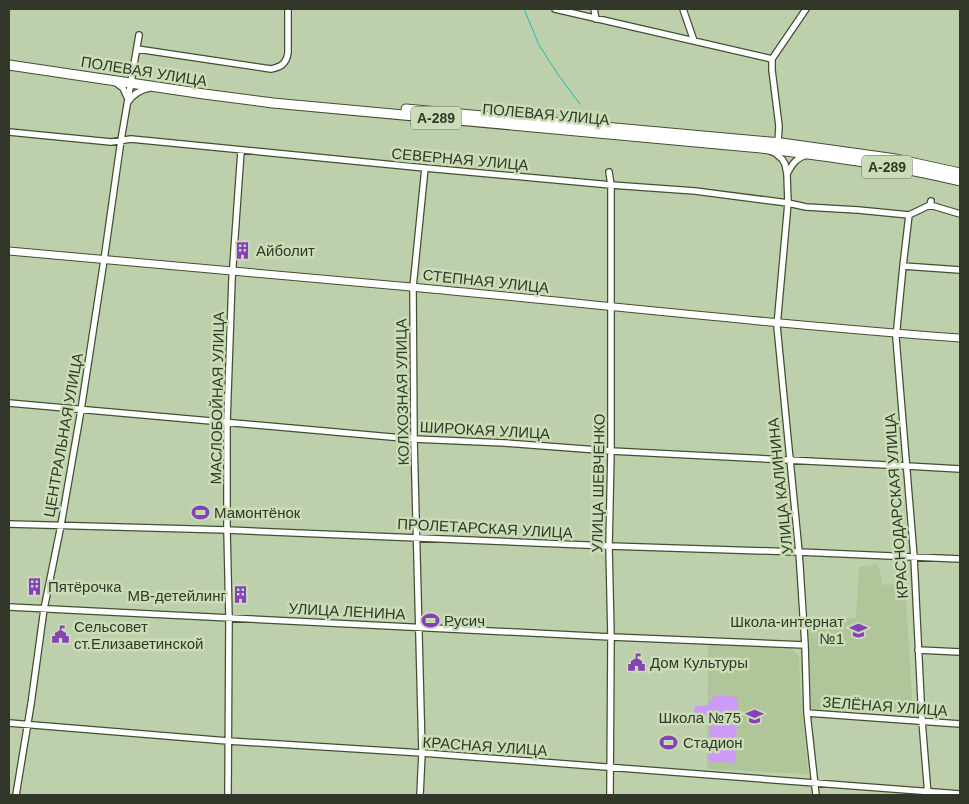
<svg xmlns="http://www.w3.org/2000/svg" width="969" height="804" font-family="Helvetica,sans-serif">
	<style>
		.built { fill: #b0c599 }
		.green { fill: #cd9bf7 }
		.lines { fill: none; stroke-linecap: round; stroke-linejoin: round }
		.stream { stroke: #19c0b6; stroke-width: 1 }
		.minor-casing { stroke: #41502f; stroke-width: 8 }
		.major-casing { stroke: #41502f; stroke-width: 9 }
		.highway-casing { stroke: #41502f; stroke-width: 11 }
		.minor { stroke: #fff; stroke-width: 5.5 }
		.major { stroke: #fff; stroke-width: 7 }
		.highway { stroke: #fff; stroke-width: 9 }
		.labels { text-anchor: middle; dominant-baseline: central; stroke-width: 5; stroke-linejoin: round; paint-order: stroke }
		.shield { fill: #cbddb7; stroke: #5f6a54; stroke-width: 1 }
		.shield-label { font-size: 14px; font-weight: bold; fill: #313829 }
		.street-label { font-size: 15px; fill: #313829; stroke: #cbddb7 }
		.poi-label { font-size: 15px; fill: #313829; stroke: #cbddb7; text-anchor: start }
	</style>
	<rect width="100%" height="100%" fill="#bed0ab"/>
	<path class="built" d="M878,564l5,21 22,-2 8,130 -102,-5 -3,-89 48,-1 3,-51z
		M708,645l81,2 10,9 2,40 7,78 -101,-5z"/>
	<path class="green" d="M729,695l9,4 -3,64 -27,-2 3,-45 -18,-1 2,-9 13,-1 6,-9z"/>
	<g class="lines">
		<path class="stream" d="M524,9l15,36 20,31 21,28"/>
		<defs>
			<path id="minor" d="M555,9l217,50
				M594,9l2,10
				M683,9l11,32
				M137,49l134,20c10,-2 15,-5 17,-16v-44
				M115,82l8,6 4,9
				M128,102c5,-8 12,-12 21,-14
				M9,132l102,10 20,-3 294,29 186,17 84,6 93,12 18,4 52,3 51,5
				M778,143l1,-17 -7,-56v-11l34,-50
				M770,151l5,2 7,6 3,5 2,10 1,29 -11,123 22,226 6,93 2,68 9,82
				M609,172l2,13v266l-2,95 2,91 -1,158
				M787,174c5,-10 9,-16 20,-19
				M930,205l30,9
				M909,215l-6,51 -7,72 18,219 8,164 6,74
				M909,215l21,-10 1,-4
				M903,266l57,4
				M9,403l405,36 91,4 106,8 296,15 53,3
				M9,524l218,6 382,16 190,6 161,7
				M9,607l602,30 194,8
				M918,650l42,2
				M807,713l153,11
				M9,723l219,18 194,12 538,41
				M16,795l15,-91 13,-95 17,-84 20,-115 23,-150 17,-120 18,-105
				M228,795l1,-177 -2,-88v-108l5,-143 9,-128
				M420,795l2,-42 -8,-314 -1,-152 12,-119"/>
			<path id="major" d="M9,251c134,13 268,23 402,36 183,17 366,38 549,51"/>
			<path id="highway" d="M9,65l195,29 69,9 488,45c66,8 134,17 199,33
				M406,109l375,34 115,16 64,14"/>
		</defs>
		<use href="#minor" class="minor-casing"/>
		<use href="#major" class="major-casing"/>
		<use href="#highway" class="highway-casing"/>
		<use href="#minor" class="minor"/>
		<use href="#major" class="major"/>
		<use href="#highway" class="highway"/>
	</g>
	<defs>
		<symbol id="building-bare" viewBox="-9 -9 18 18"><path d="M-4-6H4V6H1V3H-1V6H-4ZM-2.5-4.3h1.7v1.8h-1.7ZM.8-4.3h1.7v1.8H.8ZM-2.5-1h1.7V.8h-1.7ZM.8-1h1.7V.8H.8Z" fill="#8642b6" stroke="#cbddb7" stroke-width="2.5" paint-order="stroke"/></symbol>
		<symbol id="stadium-bare" viewBox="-9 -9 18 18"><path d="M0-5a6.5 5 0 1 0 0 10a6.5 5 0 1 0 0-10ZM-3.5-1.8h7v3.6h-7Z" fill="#8642b6" stroke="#cbddb7" stroke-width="2.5" paint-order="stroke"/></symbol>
		<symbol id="school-bare" viewBox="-9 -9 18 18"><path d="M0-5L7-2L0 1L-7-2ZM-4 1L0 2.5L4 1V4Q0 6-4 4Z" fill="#8642b6" stroke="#cbddb7" stroke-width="2.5" paint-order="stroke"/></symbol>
		<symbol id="civic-bare" viewBox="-9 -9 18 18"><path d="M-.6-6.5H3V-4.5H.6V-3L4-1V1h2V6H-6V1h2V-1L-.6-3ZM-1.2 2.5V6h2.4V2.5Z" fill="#8642b6" stroke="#cbddb7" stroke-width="2.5" paint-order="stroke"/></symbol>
	</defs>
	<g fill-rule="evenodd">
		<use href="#building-bare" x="230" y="238" width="25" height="25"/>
		<use href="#stadium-bare" x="188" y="500" width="25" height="25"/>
		<use href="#building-bare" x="22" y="574" width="25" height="25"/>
		<use href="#building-bare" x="228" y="582" width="25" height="25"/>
		<use href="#stadium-bare" x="418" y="608" width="25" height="25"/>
		<use href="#school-bare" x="846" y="618" width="25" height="25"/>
		<use href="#civic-bare" x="48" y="622" width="25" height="25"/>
		<use href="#civic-bare" x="624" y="650" width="25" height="25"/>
		<use href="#school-bare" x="742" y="704" width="25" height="25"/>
		<use href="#stadium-bare" x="656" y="730" width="25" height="25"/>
	</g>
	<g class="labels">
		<g class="shield">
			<rect x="411" y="106.5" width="50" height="23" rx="4"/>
			<rect x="862" y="155.5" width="50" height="23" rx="4"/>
		</g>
		<g class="shield-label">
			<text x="436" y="118">А-289</text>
			<text x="887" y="167">А-289</text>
		</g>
		<g class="street-label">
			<text transform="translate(144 71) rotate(9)">ПОЛЕВАЯ УЛИЦА</text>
			<text transform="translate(546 114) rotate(5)">ПОЛЕВАЯ УЛИЦА</text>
			<text transform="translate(460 159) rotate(5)">СЕВЕРНАЯ УЛИЦА</text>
			<text transform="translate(486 281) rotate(6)">СТЕПНАЯ УЛИЦА</text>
			<text transform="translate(402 392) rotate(-91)">КОЛХОЗНАЯ УЛИЦА</text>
			<text transform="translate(217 398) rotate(-89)">МАСЛОБОЙНАЯ УЛИЦА</text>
			<text transform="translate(485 430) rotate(3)">ШИРОКАЯ УЛИЦА</text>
			<text transform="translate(63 435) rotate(-80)">ЦЕНТРАЛЬНАЯ УЛИЦА</text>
			<text transform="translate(598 483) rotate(-89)">УЛИЦА ШЕВЧЕНКО</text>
			<text transform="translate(780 486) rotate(-96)">УЛИЦА КАЛИНИНА</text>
			<text transform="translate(896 506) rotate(-94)">КРАСНОДАРСКАЯ УЛИЦА</text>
			<text transform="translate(485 528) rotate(3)">ПРОЛЕТАРСКАЯ УЛИЦА</text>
			<text transform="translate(347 611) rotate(3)">УЛИЦА ЛЕНИНА</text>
			<text transform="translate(885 706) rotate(4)">ЗЕЛЁНАЯ УЛИЦА</text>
			<text transform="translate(485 746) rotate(4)">КРАСНАЯ УЛИЦА</text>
		</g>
		<g class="poi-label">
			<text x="256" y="250">Айболит</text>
			<text x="214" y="512">Мамонтёнок</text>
			<text x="48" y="586">Пятёрочка</text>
			<text x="226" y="595" text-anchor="end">MB-детейлинг</text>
			<text x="444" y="620">Русич</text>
			<text x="844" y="621" text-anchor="end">Школа-интернат<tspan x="844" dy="17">№1</tspan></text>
			<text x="74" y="626">Сельсовет<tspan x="74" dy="17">ст.Елизаветинской</tspan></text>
			<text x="650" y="662">Дом Культуры</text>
			<text x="741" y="717" text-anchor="end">Школа №75</text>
			<text x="683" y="742">Стадион</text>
		</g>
	</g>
	<rect width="969" height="804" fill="none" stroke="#313829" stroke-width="20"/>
</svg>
